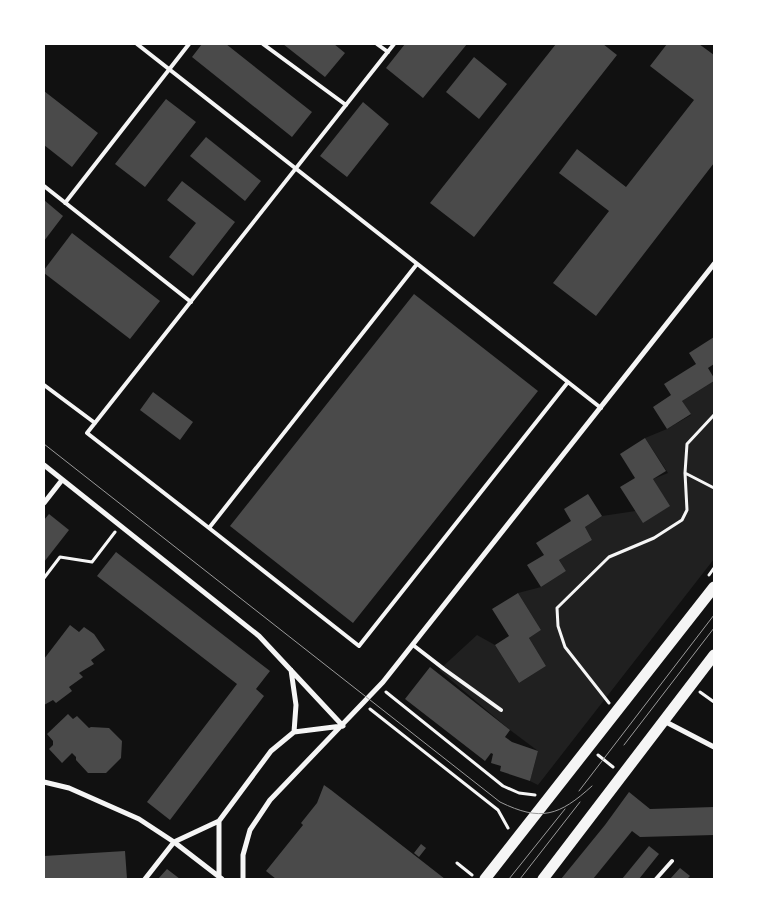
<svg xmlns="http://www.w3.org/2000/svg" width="758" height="923" font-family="'PT Sans',sans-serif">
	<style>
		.green { fill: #202020 }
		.building { fill: #4a4a4a }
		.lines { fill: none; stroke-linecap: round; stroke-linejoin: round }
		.path { stroke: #f5f5f5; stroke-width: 3 }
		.service { stroke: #f5f5f5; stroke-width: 4 }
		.minor { stroke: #f5f5f5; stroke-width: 5 }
		.primary { stroke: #f5f5f5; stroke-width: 11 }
		.tram { stroke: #9a9a9a; stroke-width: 1 }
	</style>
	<rect width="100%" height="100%" fill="#111"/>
	<path class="green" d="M714,381v178l-176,226 -8,-4 8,-30 -28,-21 -71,-60 38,-35 18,10 24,38 27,-17 -17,-28 12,-8 -23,-37 23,-6 25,-16 -7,-11 33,-20 -7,-13 17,-11 67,-10 -16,-27 15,-6 -23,-35 22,-9 24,-14 -9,-14z"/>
	<path class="building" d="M202,44h24l86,68 -20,25 -100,-80z
		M283,44h51l11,9 -20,24z
		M405,44h62l-44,54 -37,-30z
		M556,44h47l14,11 -143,182 -44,-34z
		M667,44h32l15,11v108l-118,153 -43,-33 56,-72 -50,-38 18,-24 49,38 68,-87 -44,-34z
		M474,57l33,27 -28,35 -33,-27z
		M44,91l54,42 -26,34 -28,-22z
		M166,99l30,23 -51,65 -30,-23z
		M363,102l26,22 -42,53 -27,-21z
		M206,137l55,44 -16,20 -55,-45z
		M182,181l53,41 -42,54 -24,-19 27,-34 -29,-23z
		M44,200l19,16 -19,25z
		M72,233l88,68 -30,38 -86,-66v-3z
		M414,294l124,97 -185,232 -123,-97z
		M714,337v27l-6,4 6,10v3l-32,20 9,13 -24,15 -14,-22 18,-12 -7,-11 32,-20 -7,-11z
		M153,392l40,30 -13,18 -40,-30z
		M645,438l21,33 -13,8 17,27 -27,17 -23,-36 15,-9 -15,-24z
		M588,494l14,22 -17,11 7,13 -33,20 7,11 -25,16 -14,-22 17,-10 -8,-12 35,-22 -7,-12z
		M49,514l20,16 -25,32v-42z
		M116,552l154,119 -14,18 8,7 -94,124 -23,-18 90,-118 -140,-108z
		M518,593l23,37 -12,8 17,28 -27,17 -24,-38 14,-9 -17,-27z
		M70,625l9,7 5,-5 10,7 11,16 -14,10 3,4 -15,9 4,4 -14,10 3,4 -16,12 -3,-3 -9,5v-46z
		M430,667l80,63 -5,7 7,5 26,9 -8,30 -30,-10 1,-5 -10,-3 2,-9 -2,-1 -6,8 -80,-62z
		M68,714l5,5 4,-3 12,12 2,-1 18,1 13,13 -1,17 -15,15h-18l-12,-13v-3l-4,-4 -10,10 -13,-14 4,-4v-4l-6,-7z
		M324,785l7,5 114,89h-169l-10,-8 37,-46 -2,-2 16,-20z
		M629,792l21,17 64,-2v28l-74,2 -8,-6 -39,48h-32l44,-54z
		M421,844l5,4 -7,9 -5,-4z
		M649,846l10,8 -20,25h-17z
		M125,851l2,28h-83v-23z
		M680,868l10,8 -3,3h-17z
		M167,869l13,10h-22z"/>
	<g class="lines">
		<path class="path" d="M685,473l29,15
			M709,575l5,-7
			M44,578l16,-21 32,5 23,-30
			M386,692l117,94 16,7 16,2
			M700,692l14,10
			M609,703l-44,-56 -7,-21 -1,-18 52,-51 45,-19 28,-18 5,-10 -2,-37 2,-29 27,-29
			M370,709l128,101 10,18
			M598,755l15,12
			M457,863l15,12"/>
		<path class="service" d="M137,44l464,364
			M263,44l83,61
			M377,44l11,8
			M44,186l147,116
			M65,203l124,-159
			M417,264l-208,264 150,118 209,-264
			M44,385l51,38
			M209,528l-122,-95 307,-389
			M413,645l31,24 57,41
			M656,879l16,-18"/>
		<path class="minor" d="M44,465l215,171 84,90
			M44,503l18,-23
			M291,670l5,35 -2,27
			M664,721l50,26
			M44,782l25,6 70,31 35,23 48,37
			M219,877v-56l52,-70 23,-19 48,-6
			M145,879l29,-37 45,-21
			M243,879v-24l7,-25 20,-30 113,-118 331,-418"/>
		<path class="primary" d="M485,879l229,-292
			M543,879l171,-224"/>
		<path class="tram" d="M44,444l456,358c41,20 59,14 92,-16
			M624,745l90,-117
			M579,791l135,-176
			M509,879l56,-70
			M520,879l60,-77"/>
	</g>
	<rect width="758" height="923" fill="none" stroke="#ffffff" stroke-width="90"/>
</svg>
